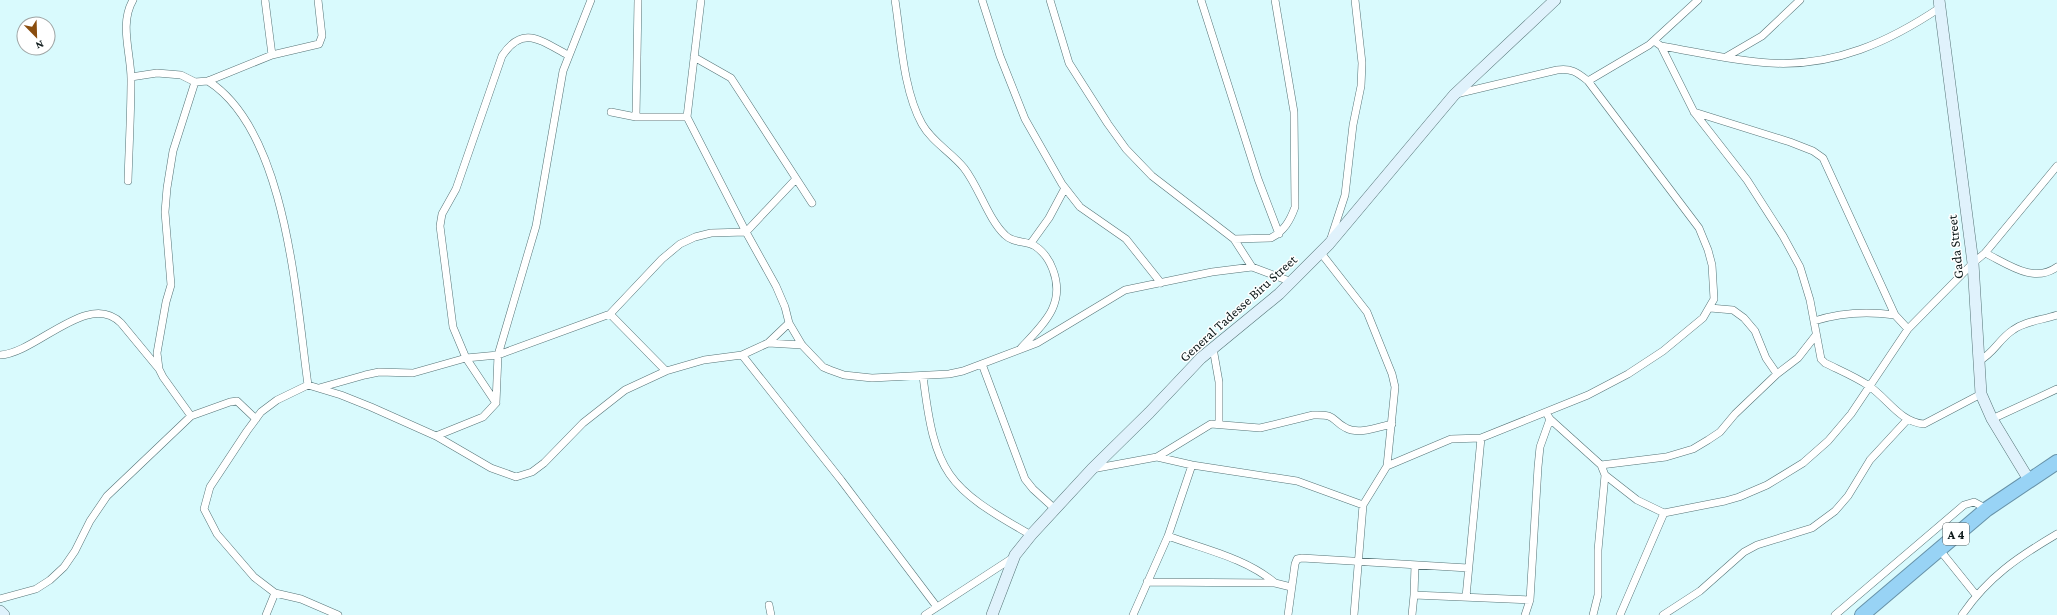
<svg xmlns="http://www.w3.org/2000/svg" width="2057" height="615" font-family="'Crimson Pro',serif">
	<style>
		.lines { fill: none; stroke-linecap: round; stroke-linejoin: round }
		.street-casing { stroke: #557376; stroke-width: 8 }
		.secondary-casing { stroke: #557376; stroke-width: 12 }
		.highway-casing { stroke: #6792a8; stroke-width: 16 }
		.street { stroke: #fff; stroke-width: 7 }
		.secondary { stroke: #e0f2fc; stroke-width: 11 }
		.highway { stroke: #98d3f5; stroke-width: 14 }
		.labels { text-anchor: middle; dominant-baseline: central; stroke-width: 3; stroke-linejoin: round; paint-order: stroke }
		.shield { fill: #fff; stroke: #555d5e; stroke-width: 1 }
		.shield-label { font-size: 13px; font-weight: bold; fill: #0c1819 }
		.street-label { font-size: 14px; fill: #0c1819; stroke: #fff }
	</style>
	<rect width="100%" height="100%" fill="#d9fafd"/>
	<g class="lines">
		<defs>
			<path id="street" d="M265,0l7,55
				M701,0l-14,117 59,115 30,54 9,21 4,16 13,22 21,22 7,3 14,5 28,3 77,-4 14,-3 74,-28 88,-53 87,-18 40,-5 40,15
				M895,0c6,38 8,90 27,124 10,18 29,28 42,44 15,19 24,51 41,67 9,9 21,5 30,11 9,6 14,13 18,24 13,35 -10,54 -32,78
				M982,0l18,56 25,63 37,65 18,23 46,32 35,44
				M1050,0l19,63 39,61 18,25 26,27 82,63 18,28
				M1201,0l57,179 21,55
				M1654,41l7,5 33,66 53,68 36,56 17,31 10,33 11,59 4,4c14,7 31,14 44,23 19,13 31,36 55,38l57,-30
				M1661,46c36,6 73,15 109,17 64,4 119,-21 171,-56
				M694,57l37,21 81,125
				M1726,57l36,-21 38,-36
				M131,77l26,-4 24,2 14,7 13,-1 64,-26 47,-11 3,-8 -4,-36
				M208,81c79,50 88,218 100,304
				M1588,81l61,-36 49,-45
				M611,112l25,5h51
				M1694,112l96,30 23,9 10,7 72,157 13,14
				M636,117l2,-117
				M128,181c1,-34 3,-68 3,-102 0,-26 -12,-55 2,-79
				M1331,238l14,-43 8,-70 8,-39 1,-23 -7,-63
				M1234,239l37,-1c13,-7 19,-17 24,-31l-1,-95 -19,-112
				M1031,243l18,-25 16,-30
				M1321,253l46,59 25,62 3,13 -8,79 -24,39 -9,110
				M1985,253c23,11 48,31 72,14
				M1710,308l23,2 11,8 11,13 11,27 11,16
				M610,314l56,57
				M1814,321c28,-9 53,-10 81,-6
				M768,343l34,2
				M1213,348l6,34v42
				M0,355c37,-2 88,-65 121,-32l38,46
				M742,355l99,125 96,127
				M1979,361c15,-8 20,-22 34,-31 12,-9 30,-10 44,-15
				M982,364l43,115 8,10 22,20
				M923,376c12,98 23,111 108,159
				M319,388l46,-13 14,-3 34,1 53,-15 32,-3 112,-41 52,-55 18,-15 15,-7 16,-4 35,-1 49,-52
				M496,403l-30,-45 -13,-31 -13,-101 2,-12 14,-25 46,-133c21,-32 39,-15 66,-1
				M191,416l-28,-39 -4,-8 -2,-16 9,-51 5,-17 -6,-73 2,-24 6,-37 22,-69
				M1550,419l51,46 4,10 -7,75v45l-5,20
				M1992,419l65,-30
				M436,436l47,-19 13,-14 2,-48 38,-129 27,-155 28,-71
				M1157,457l35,8 105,16 66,24
				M1601,465l65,-8 27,-8 15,-9 12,-8 15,-18 42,-40 21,-16 18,-23
				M1387,466l64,-27 30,-1 107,-43 40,-21 35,-23 40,-33 11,-19 -2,-34 -4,-15 -9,-22 -111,-147c-11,-9 -17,-13 -31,-11l-101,24
				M1092,469l65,-12 54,-33 49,4 53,-13c25,-1 17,5 33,13 13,7 32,-1 46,-4
				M1605,475l32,25 27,13 61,-12 14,-4 28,-12 36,-22 25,-22 23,-27 57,-85 65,-66 12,-10 72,-87
				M1168,536c35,13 78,22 107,47
				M1939,549l37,46
				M1147,582l128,1 16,4
				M1414,595l1,-30
				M1466,597l15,-159
				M0,599l36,-10 14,-9 14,-13 11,-16 15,-30 17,-25 84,-80 39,-14 7,-1 19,18
				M769,605l2,10
				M266,615l9,-22
				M338,615l-37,-16 -26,-6 -21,-16 -37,-43 -13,-25 6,-22 37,-56 14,-19 16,-12 31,-15 33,10 30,12 65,29 55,32 25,9 16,-5 12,-9 39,-40 42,-33 41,-19 38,-11 38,-5 26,-12 21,-20
				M925,615l89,-58
				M1133,615l35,-79 24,-71
				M1288,615l7,-51 2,-5 5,-1 166,10
				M1412,615l2,-20 116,5
				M1525,615l5,-15 8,-133 2,-20 10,-28 -2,-3
				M1620,615l44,-102
				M1663,615l37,-24 44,-39 13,-7 55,-17 23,-17 13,-15 22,-36 37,-40
				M1835,615l129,-110 10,-3 13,7
				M1962,615c26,-38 56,-58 95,-81"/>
			<path id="secondary" d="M1939,0l34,263 8,131 11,25 37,61
				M0,611l4,4
				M992,615l23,-60 16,-20 61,-66 57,-56 52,-55 78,-64 50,-50 125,-149 101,-95"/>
			<path id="highway" d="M1862,615l125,-106 70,-47"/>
		</defs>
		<use href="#street" class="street-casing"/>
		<use href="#secondary" class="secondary-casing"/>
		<use href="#highway" class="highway-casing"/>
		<use href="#street" class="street"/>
		<use href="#secondary" class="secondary"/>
		<use href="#highway" class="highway"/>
	</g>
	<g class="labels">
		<rect class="shield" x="1943" y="523" width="26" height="22" rx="3"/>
		<g class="shield-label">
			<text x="1956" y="534">A 4</text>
		</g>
		<g class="street-label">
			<text transform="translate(1955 247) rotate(-96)">Gada Street</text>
			<text transform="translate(1238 308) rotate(-42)">General Tadesse Biru Street</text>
		</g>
	</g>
	<g transform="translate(36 36) rotate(157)"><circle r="19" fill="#ffffff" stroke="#9ea3a3"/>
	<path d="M0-3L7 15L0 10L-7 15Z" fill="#8a4d0e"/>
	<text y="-6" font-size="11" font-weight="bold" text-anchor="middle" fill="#0c1819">N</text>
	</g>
</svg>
